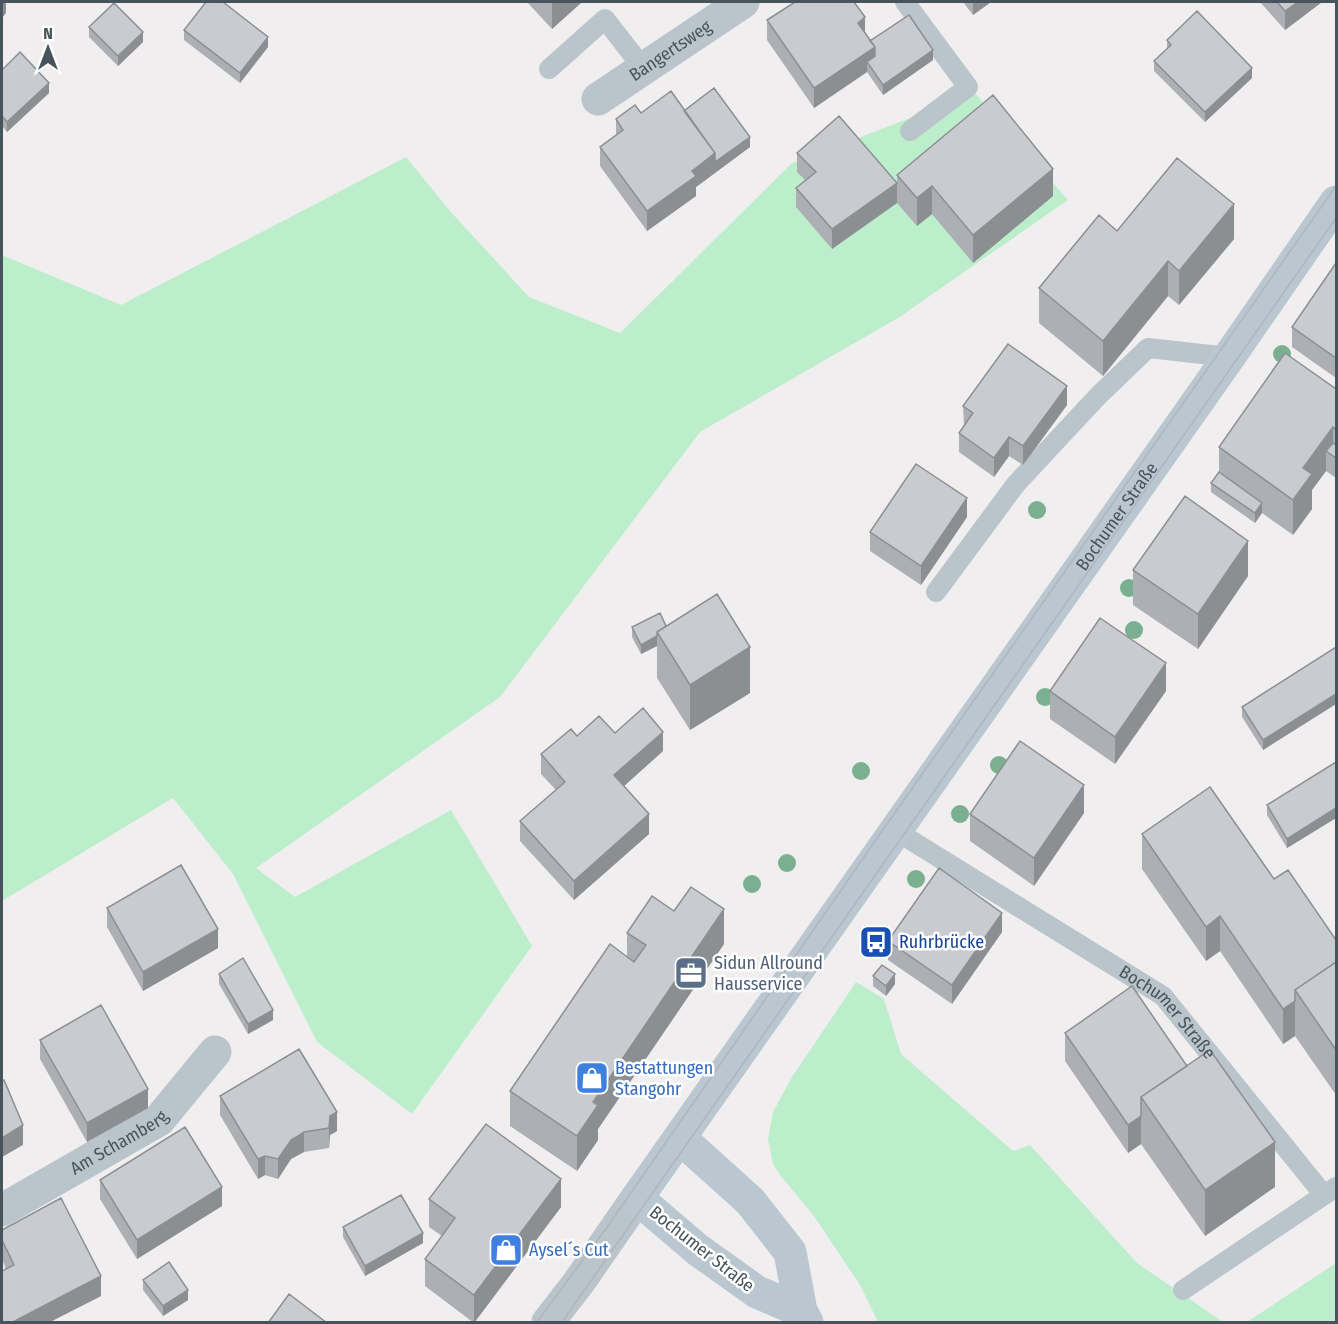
<svg xmlns="http://www.w3.org/2000/svg" width="1338" height="1324" font-family="'Fira Sans Condensed',sans-serif">
	<style>
		.green { fill: #bdeecc }
		.lines { fill: none; stroke-linecap: round; stroke-linejoin: round }
		.lane { stroke: #bac4cb; stroke-width: 20 }
		.street { stroke: #bac4cb; stroke-width: 33 }
		.secondary { stroke: #bac7d0; stroke-width: 33 }
		.tram { stroke: #b1b4b9; stroke-width: 1.5 }
		.tree { fill: #7aaf90 }
		.wall { fill: #acafb4 }
		.shaded-wall { fill: #8c8f92 }
		.building { fill: #c8ccd1; stroke: #8c8f92; stroke-width: 1.5 }
		.labels { text-anchor: middle; dominant-baseline: central; stroke-width: 5; stroke-linejoin: round; paint-order: stroke }
		.street-label { font-size: 18px; fill: #47545c; stroke: #fff }
		.transit-label { font-size: 18px; fill: #164399; stroke: #fff; text-anchor: start }
		.service-label { font-size: 18px; fill: #4e5e75; stroke: #fff; text-anchor: start }
		.shop-label { font-size: 18px; fill: #366cbe; stroke: #fff; text-anchor: start }
	</style>
	<rect width="100%" height="100%" fill="#f1eeef"/>
	<path class="green" d="M975,93l93,107 -170,118 -198,114 -200,265 -244,171 39,29 156,-87 81,136 -120,168 -95,-72 -84,-168 -60,-76 -171,103v-646l119,50 285,-148 44,54 79,86 91,36 171,-169z
		M856,982l28,17 17,55 112,97 17,-6 107,118 86,59h-345l-18,-37 -46,-69 -34,-41 -7,-11 -5,-25 5,-27 19,-35z
		M1336,1263v59h-89z"/>
	<g class="lines">
		<g class="lane">
			<path d="M905,2l63,85 -58,44"/>
			<path d="M549,69l56,-50 38,49"/>
			<path d="M936,592l80,-108 83,-89 49,-47 81,9"/>
			<path id="s1" d="M896,831l267,165 161,199"/>
			<path d="M1183,1290l153,-103"/>
		</g>
		<g class="street">
			<path id="s2" d="M598,99l145,-97"/>
			<path id="s3" d="M2,1210l157,-90 56,-68"/>
			<path d="M548,1322l31,-40 58,-84"/>
		</g>
		<g class="secondary">
			<path d="M680,1138l70,63 40,51 11,59 6,11"/>
			<path id="s4" d="M801,1311l-44,-19 -59,-42 -61,-52 592,-841 107,-155"/>
		</g>
		<path class="tram" d="M537,1322l73,-99 270,-389 456,-648
			M562,1322l774,-1104"/>
	</g>
	<g class="tree">
		<circle cx="1282" cy="354" r="9"/>
		<circle cx="1037" cy="510" r="9"/>
		<circle cx="1129" cy="588" r="9"/>
		<circle cx="1134" cy="630" r="9"/>
		<circle cx="1045" cy="697" r="9"/>
		<circle cx="999" cy="765" r="9"/>
		<circle cx="861" cy="771" r="9"/>
		<circle cx="960" cy="814" r="9"/>
		<circle cx="787" cy="863" r="9"/>
		<circle cx="916" cy="879" r="9"/>
		<circle cx="752" cy="884" r="9"/>
		<circle cx="876" cy="936" r="9"/>
	</g>
	<path class="wall" d="M527,2h55l-30,27z
		M963,2h28l-18,13z
		M1260,2h62l-37,28z
		M767,20l98,13 5,8 63,19 -50,35 -16,-23 -53,36 -47,-68z
		M89,27l54,15 -25,24 -29,-29z
		M184,30l84,17 -28,36 -56,-43z
		M1167,40l85,38 -47,44 -51,-51v-10l13,-12z
		M2,70l47,23 -42,39 -5,-6z
		M684,111l66,36 -54,40v9l-49,35 -47,-65v-19l16,-12v-16l25,-6z
		M797,153l100,30v-8l156,21 -80,67 -41,-49 -15,12 -20,-23 -65,46 -36,-42v-19l10,-7 -9,-9z
		M1117,231l117,8 -55,66 -11,-9 -65,80 -64,-53v-35z
		M1336,263v115l-44,-31v-20z
		M1336,389v89l-10,-7 -14,19v19l-19,26 -31,-22 -7,10 -44,-31v-9l8,-11v-25z
		M1067,405l-44,60 -14,-9 -15,21 -35,-25v-19l5,-7 -1,-20z
		M967,517l-46,68 -51,-34v-19z
		M1133,570l115,6 -50,73 -65,-44z
		M666,626l84,67 -60,37 -33,-52v-32l-16,8 -9,-17v-10z
		M1336,647v57l-73,46 -21,-33v-10z
		M1050,691h116l-51,73 -65,-45z
		M615,733l48,18 -39,35 25,48 -75,66 -54,-59v-20l36,-31 -15,-16v-20z
		M1336,762v56l-49,30 -20,-33v-10z
		M1084,813l-50,73 -64,-45v-27z
		M1142,834l132,45 62,61v155l-41,-59 -12,8 -63,-93 -14,10 -64,-92z
		M107,908l111,40 -75,43 -36,-64z
		M1002,932l-50,72 -64,-44v-19z
		M627,933l97,11 -126,185v11l-21,31 -67,-45v-35l117,-135z
		M219,974l54,46 -25,14 -29,-50z
		M873,976l22,8 -9,12 -13,-10z
		M1065,1033l122,33 88,121 -70,49 -64,-92 -13,9 -63,-92z
		M40,1040l108,68 -61,34 -47,-83z
		M220,1096l117,35 -7,4 -1,13 -25,4 -6,3 -7,4 -13,20 -13,-4 -7,4 -38,-64z
		M100,1180l122,26 -85,53 -37,-60z
		M429,1199l132,8 -87,116 -49,-37v-27l17,-23 -13,-9z
		M343,1227l80,16 -58,33 -22,-39z
		M2,1230l99,66 -53,27h-46l4,-54 -4,-10z
		M143,1280l45,20 -25,16 -20,-26z"/>
	<path class="shaded-wall" d="M2,2h4v11l-4,5z
		M552,2h30l-30,27z
		M973,2h18l-18,13z
		M1298,2h24l-37,28v-19z
		M865,17v20l-7,-14z
		M143,32v10l-25,24v-10z
		M268,37v10l-28,36v-10z
		M875,47v19l-8,-4v10l-53,36v-20z
		M933,50v10l-50,35v-10z
		M1252,68v10l-47,44v-10z
		M49,83v10l-42,39v-10z
		M750,137v10l-54,40v9l-49,35v-20l45,-40 23,-18z
		M1053,169v27l-80,67v-28z
		M897,183v20l-65,46v-20z
		M932,186v28l-15,12v-28z
		M1234,204v35l-55,66v-34z
		M1168,261v35l-65,80v-35z
		M1067,386v19l-44,60v-19z
		M1333,427v29l-7,-5v20l-14,19v19l-19,26v-35l10,-32z
		M1009,437v19l-15,21v-19z
		M967,498v19l-46,68v-19z
		M1262,503v10l-7,10v-10z
		M1248,541v35l-50,73v-35z
		M657,636v10l-16,8v-9z
		M750,647v46l-60,37v-45z
		M1166,663v28l-51,73v-27z
		M1336,694v10l-73,46v-10z
		M663,732v19l-49,44v-20z
		M1084,785v28l-50,73v-28z
		M1336,808v10l-49,30v-9z
		M649,814v20l-75,66v-19z
		M724,909v35l-126,185v11l-21,31v-35l16,-34z
		M1002,913v19l-50,72v-19z
		M1220,916v35l-14,10v-34z
		M218,929v19l-75,43v-19z
		M895,974v10l-9,12v-10z
		M1295,1001v35l-12,8v-35z
		M273,1010v10l-25,14v-10z
		M148,1089v19l-61,34v-19z
		M337,1112v19l-7,4 -1,13v-20l1,-12z
		M1141,1116v28l-13,9v-28z
		M23,1125v20l-21,12v-19z
		M304,1132v20l-13,7 -13,20v-20l13,-19z
		M1275,1142v45l-70,49v-46z
		M265,1156v19l-7,4v-20z
		M561,1179v28l-87,116v-28z
		M222,1187v19l-85,53v-19z
		M423,1233v10l-58,33v-10z
		M101,1276v20l-53,27h-37z
		M188,1290v10l-25,16v-10z"/>
	<path class="building" d="M206,2h17l45,35 -28,36 -56,-43z
		M795,2h59l11,15 -7,6 17,24 -61,41 -47,-68z
		M1277,2h21l-13,9z
		M114,3l29,29 -25,24 -29,-29z
		M1197,11l55,57 -47,44 -51,-51 17,-16 -4,-5z
		M909,15l24,35 -50,35 -16,-23 8,-6v-9l-5,-6z
		M20,52l29,31 -42,39 -5,-6v-46z
		M714,88l36,49 -35,25v-9l-31,-42z
		M671,91l44,62 -23,18 4,5 -49,35 -47,-64 23,-17 -7,-11 19,-14 6,8z
		M993,95l60,74 -80,66 -41,-49 -15,12 -20,-23z
		M839,116l58,67 -65,46 -36,-41 20,-16 -19,-19z
		M1177,158l57,46 -55,67 -11,-10 -65,80 -64,-53 60,-73 18,16z
		M1336,263v95l-44,-31z
		M1008,344l59,42 -44,60 -14,-9 -15,21 -35,-25 14,-20 -10,-7z
		M1285,353l51,36v41l-3,-3 -30,41 9,6 -19,26 -74,-53z
		M1333,443l3,2v13l-10,-7z
		M916,464l51,34 -46,68 -51,-34z
		M1219,472l43,31 -7,10 -44,-30z
		M1185,496l63,45 -50,73 -65,-44z
		M717,594l33,53 -60,38 -33,-53z
		M660,613l6,13 -9,6v4l-16,9 -9,-18z
		M1100,618l66,45 -51,74 -65,-46z
		M1336,647v47l-73,46 -21,-33z
		M643,708l20,24 -49,43 35,39 -75,67 -54,-60 45,-39 -24,-28 30,-25 6,7 22,-20 16,17z
		M1020,741l64,44 -50,73 -64,-44z
		M1336,762v46l-49,31 -20,-34z
		M1210,787l64,92 14,-9 48,70v22l-41,28v11l-12,8 -63,-93 -14,11 -64,-93z
		M181,865l37,64 -75,43 -36,-64z
		M939,868l63,45 -50,72 -64,-44z
		M691,887l33,22 -131,193 5,3 -21,31 -67,-45 100,-147 24,18 12,-17 -19,-12 25,-37 22,15z
		M243,958l30,52 -25,14 -29,-50z
		M1336,962v88l-41,-60z
		M882,965l13,9 -9,12 -13,-10z
		M1132,986l55,80 -46,31v19l-13,9 -63,-92z
		M101,1005l47,84 -61,34 -47,-83z
		M299,1049l38,63 -7,4 -1,12 -25,4 -6,4 -7,4 -13,19 -13,-3 -7,3 -38,-63z
		M1210,1050l65,92 -70,48 -64,-93z
		M4,1080l19,45 -21,13v-57z
		M486,1124l75,55 -87,116 -49,-36 30,-41 -26,-19z
		M185,1127l37,60 -85,53 -37,-60z
		M401,1195l22,38 -58,33 -22,-39z
		M61,1198l40,78 -90,47h-9v-52l12,-6 -12,-25v-10z
		M169,1262l19,28 -25,16 -20,-26z
		M289,1294l38,29h-59z"/>
	<defs>
		<symbol id="bus-square" viewBox="-11 -11 22 22"><rect x="-9" y="-9" width="18" height="18" rx="4" fill="#1a4fb4" stroke="#fff"/><path d="M-5-6H5V4H4V6H2V4H-2V6H-4V4H-5ZM-3.5-4V0h7V-4ZM-3.5 1.2v1.5H-2V1.2ZM2 1.2v1.5H3.5V1.2Z" fill="#fff"/></symbol>
		<symbol id="office-square" viewBox="-11 -11 22 22"><rect x="-9" y="-9" width="18" height="18" rx="4" fill="#5c6f8a" stroke="#fff"/><path d="M-6-3h4V-5.5h4V-3h4V5H-6ZM-1-4.5V-3h2v-1.5ZM-6 0V1H6V0Z" fill="#fff"/></symbol>
		<symbol id="shop-square" viewBox="-11 -11 22 22"><rect x="-9" y="-9" width="18" height="18" rx="4" fill="#3f7fe0" stroke="#fff"/><path d="M-5-2.5h2.3a2.7 3.5 0 0 1 5.4 0H5L5.5 6h-11ZM-1.5-2.5h3a1.5 2.3 0 0 0-3 0Z" fill="#fff"/></symbol>
	</defs>
	<g fill-rule="evenodd">
		<use href="#bus-square" x="857" y="923" width="38" height="38"/>
		<use href="#office-square" x="672" y="954" width="38" height="38"/>
		<use href="#shop-square" x="573" y="1059" width="38" height="38"/>
		<use href="#shop-square" x="487" y="1231" width="38" height="38"/>
	</g>
	<g class="labels">
		<g class="street-label">
			<text stroke="none"><textPath href="#s2" startOffset="87">Bangertsweg</textPath></text>
			<text stroke="none"><textPath href="#s4" startOffset="1034">Bochumer Straße</textPath></text>
			<text stroke="none"><textPath href="#s1" startOffset="328">Bochumer Straße</textPath></text>
			<text stroke="none"><textPath href="#s3" startOffset="135">Am Schamberg</textPath></text>
			<text transform="translate(702 1249) rotate(38)">Bochumer Straße</text>
		</g>
		<g class="transit-label">
			<text x="899" y="942">Ruhrbrücke</text>
		</g>
		<g class="service-label">
			<text x="714" y="963">Sidun Allround<tspan x="714" dy="21">Hausservice</tspan></text>
		</g>
		<g class="shop-label">
			<text x="615" y="1068">Bestattungen<tspan x="615" dy="21">Stangohr</tspan></text>
			<text x="529" y="1250">Aysel´s Cut</text>
		</g>
	</g>
	<rect width="1338" height="1324" fill="none" stroke="#47545c" stroke-width="6"/>
	<g transform="translate(48 48)" stroke="#ffffff" stroke-width="4.5" paint-order="stroke">
	<path d="M0-4.5L10 22L0 15L-10 22Z" fill="#47545c"/>
	<text y="-9" font-size="16" font-weight="bold" text-anchor="middle" fill="#47545c">N</text>
	</g>
</svg>
